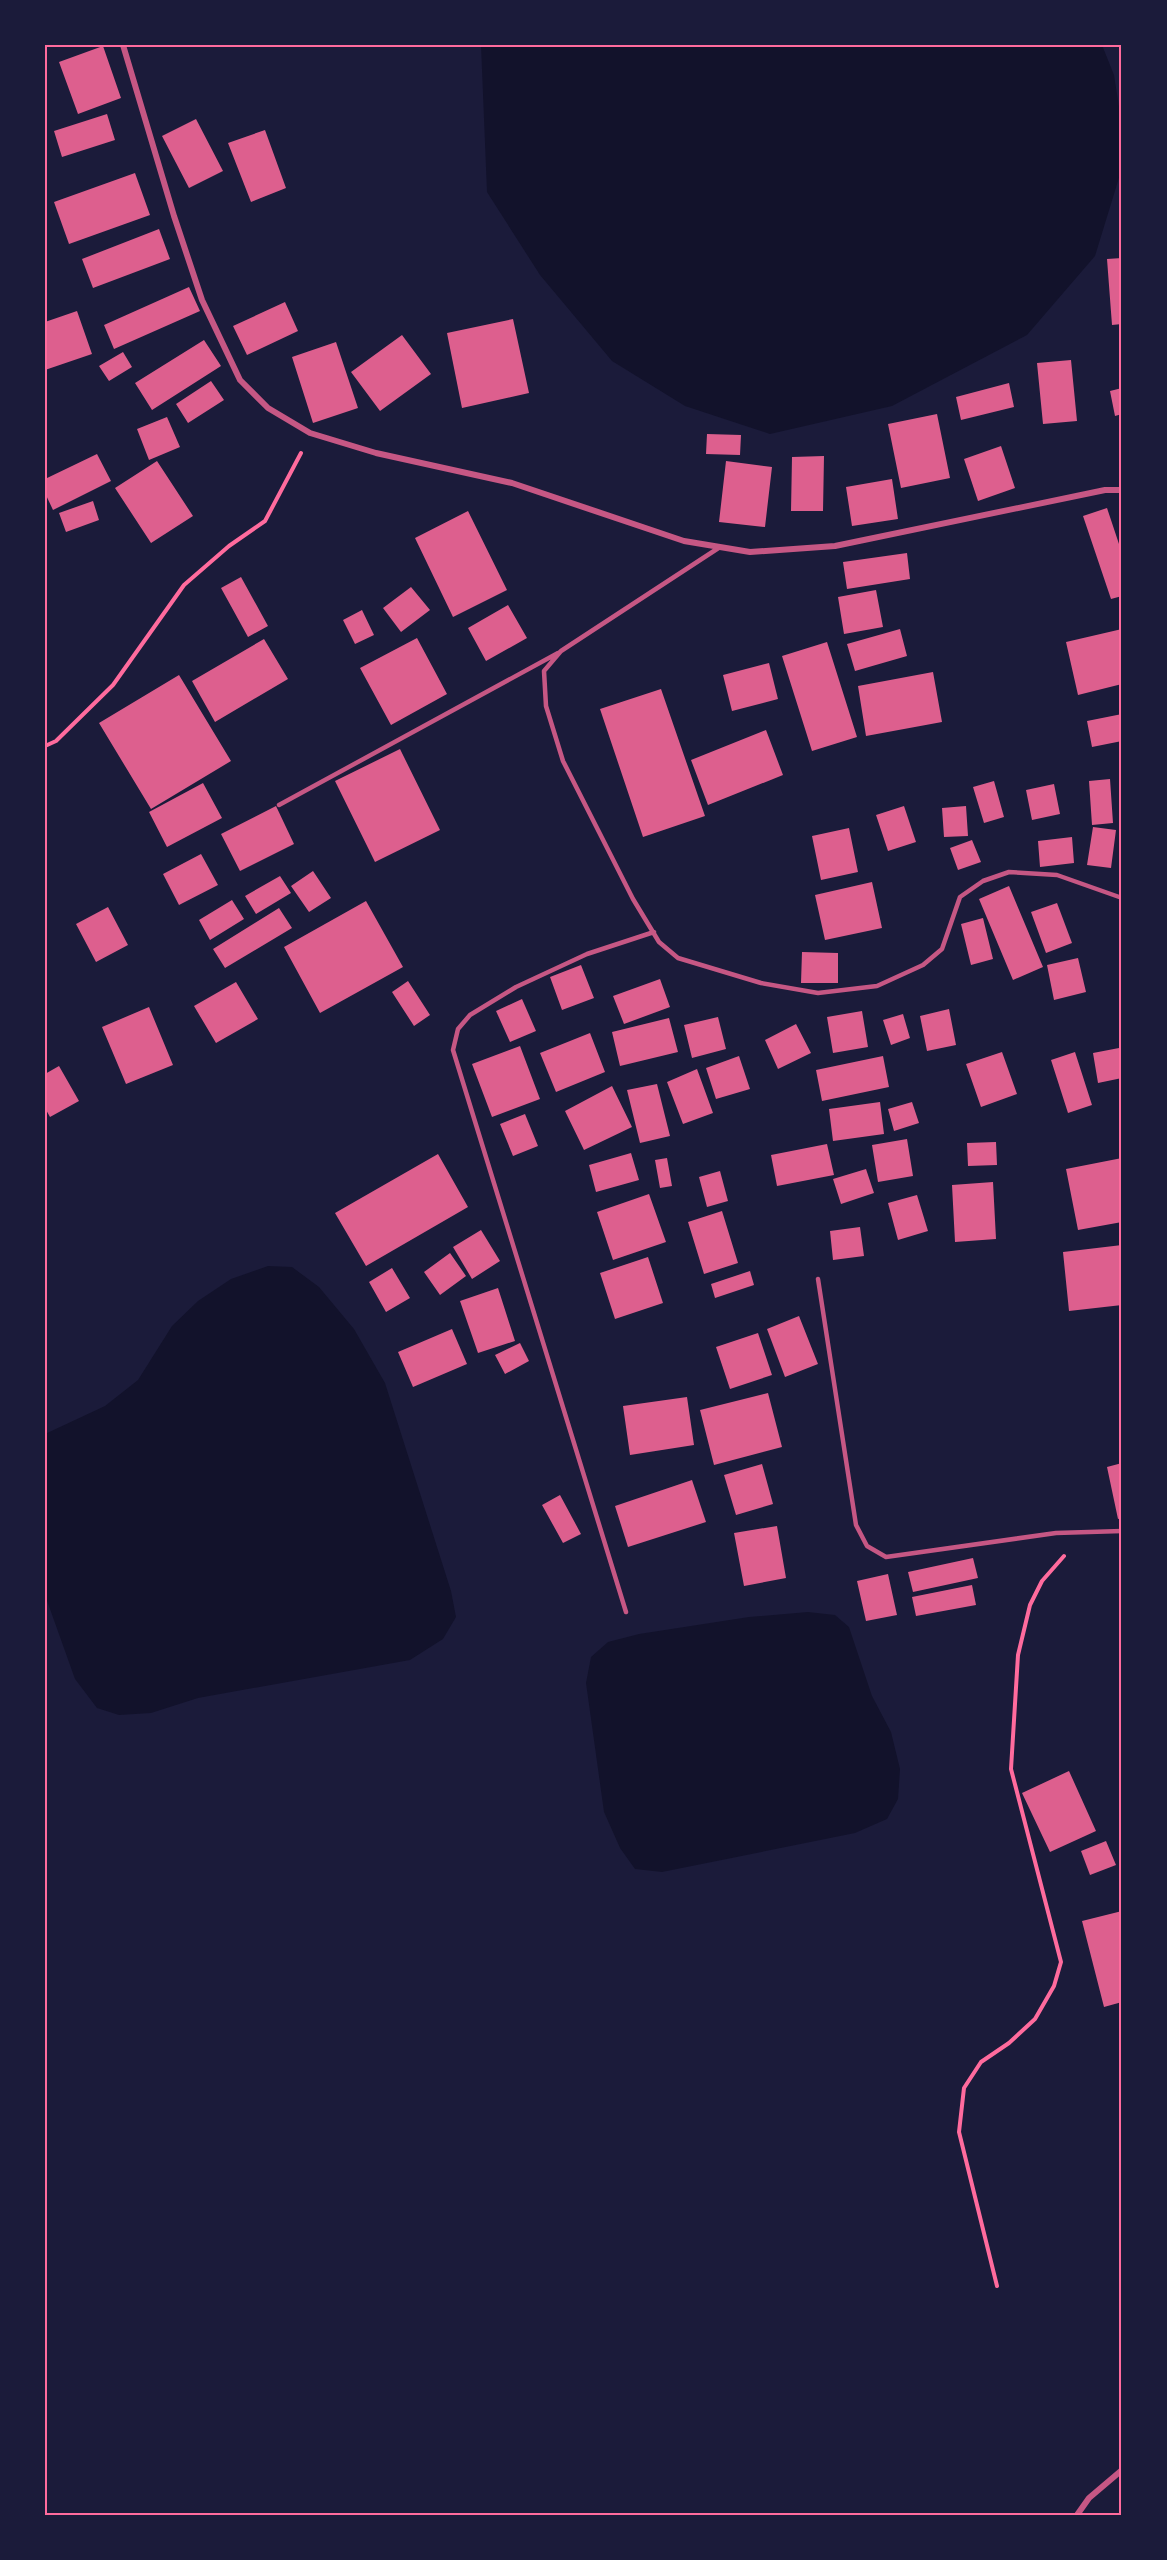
<svg xmlns="http://www.w3.org/2000/svg" width="1167" height="2560" font-family="Arial,sans-serif">
	<style>
		.water { fill: #12122b }
		.building { fill: #dd5f8e }
		.lines { fill: none; stroke-linecap: round; stroke-linejoin: round }
		.path { stroke: #ff6b9d; stroke-width: 4 }
		.service { stroke: #c65784; stroke-width: 4.5 }
		.minor { stroke: #c65784; stroke-width: 6 }
		.neatline { fill: none; stroke: #ff6b9d; stroke-width: 2 }
	</style>
	<rect width="100%" height="100%" fill="#1b1b3a"/>
	<path class="water" d="M481,45h621l12,30 8,51v42l-27,88 -68,79 -135,71 -122,28 -85,-28 -73,-45 -72,-86 -53,-83z
		M268,1266l24,1 27,20 35,42 31,54 66,208 5,26 -13,22 -33,21 -212,38 -47,15 -32,2 -22,-7 -22,-29 -30,-84v-161l60,-28 33,-26 34,-54 26,-25 33,-22z
		M808,1612l27,3 14,12 23,69 19,36 9,37 -2,30 -11,20 -32,14 -193,39 -27,-3 -15,-21 -16,-36 -18,-129 5,-26 17,-15 31,-8 110,-17z"/>
	<path class="building" d="M103,46l18,52 -43,16 -19,-52z
		M107,114l8,26 -53,17 -8,-26z
		M196,119l27,52 -34,17 -27,-52z
		M265,130l21,58 -35,14 -23,-59z
		M135,173l15,42 -81,29 -15,-42z
		M159,229l11,30 -77,29 -11,-29z
		M1122,258v66l-10,1 -5,-66z
		M189,287l11,24 -86,38 -10,-24z
		M285,302l13,29 -51,24 -14,-29z
		M77,311l15,43 -47,16v-48z
		M513,319l16,74 -67,15 -15,-75z
		M402,335l29,39 -51,37 -29,-39z
		M204,340l17,26 -69,44 -17,-27z
		M336,342l22,66 -45,15 -21,-66z
		M123,352l9,15 -23,14 -10,-15z
		M1071,360l6,61 -34,3 -6,-61z
		M211,381l13,19 -36,23 -12,-19z
		M1009,383l5,24 -53,13 -5,-23z
		M1122,388v26l-7,2 -5,-25z
		M937,414l13,64 -49,10 -13,-64z
		M167,417l13,30 -31,13 -12,-31z
		M707,434l34,1 -1,20 -34,-1z
		M1001,446l14,42 -37,13 -14,-42z
		M97,454l14,27 -58,29 -8,-17v-14z
		M824,456l-1,55h-32l1,-54z
		M157,461l36,55 -42,27 -36,-55z
		M726,461l46,6 -7,60 -46,-5z
		M892,479l6,40 -46,7 -6,-39z
		M93,501l6,19 -33,12 -7,-19z
		M1107,508l15,45v43l-11,3 -28,-83z
		M468,511l39,79 -54,27 -38,-79z
		M907,553l3,26 -63,10 -4,-27z
		M241,577l27,49 -20,11 -27,-49z
		M411,587l19,23 -29,22 -18,-24z
		M876,590l7,37 -39,7 -6,-37z
		M508,605l19,33 -41,23 -18,-33z
		M362,610l12,25 -19,9 -12,-24z
		M900,629l7,27 -52,15 -8,-27z
		M1122,629v55l-44,11 -12,-53z
		M417,638l30,56 -56,31 -31,-57z
		M264,639l24,40 -73,43 -23,-41z
		M827,642l30,95 -45,14 -30,-95z
		M769,663l9,36 -46,12 -9,-36z
		M933,672l9,50 -76,14 -8,-50z
		M179,675l52,86 -80,48 -52,-86z
		M661,689l44,127 -62,21 -43,-128z
		M1122,714v27l-30,6 -5,-26z
		M766,730l17,45 -75,30 -17,-45z
		M400,749l40,81 -65,32 -40,-81z
		M1110,779l3,44 -21,2 -3,-44z
		M994,781l10,36 -20,6 -11,-36z
		M203,783l19,35 -55,29 -18,-35z
		M1054,784l6,30 -28,6 -6,-30z
		M276,806l18,38 -54,27 -19,-37z
		M904,806l12,36 -28,9 -12,-36z
		M966,806l2,30 -24,1 -2,-29z
		M1093,827l23,3 -5,38 -24,-3z
		M849,828l9,44 -37,8 -9,-44z
		M1072,837l2,26 -34,4 -2,-26z
		M972,840l9,22 -23,8 -8,-22z
		M201,854l17,31 -39,20 -16,-31z
		M313,871l18,27 -22,14 -18,-26z
		M280,876l11,17 -35,21 -11,-18z
		M872,882l10,46 -57,12 -10,-45z
		M1009,886l34,81 -30,13 -34,-81z
		M232,900l12,19 -34,21 -11,-20z
		M366,901l37,66 -83,46 -36,-66z
		M1057,903l15,40 -26,10 -15,-41z
		M108,907l20,38 -32,17 -20,-38z
		M279,908l13,20 -67,40 -12,-19z
		M983,918l10,41 -22,6 -10,-41z
		M802,952l36,1v30h-37z
		M1078,958l8,34 -32,8 -7,-35z
		M581,965l13,33 -32,12 -12,-33z
		M660,979l10,28 -46,17 -11,-28z
		M408,981l22,34 -16,11 -22,-34z
		M236,982l22,37 -42,24 -22,-37z
		M522,999l14,32 -26,11 -14,-31z
		M149,1007l24,58 -47,19 -24,-57z
		M949,1009l7,36 -29,6 -7,-35z
		M862,1011l6,36 -35,6 -6,-36z
		M903,1014l7,24 -19,7 -8,-25z
		M718,1017l8,32 -34,9 -8,-33z
		M669,1018l9,34 -58,14 -8,-34z
		M796,1024l15,29 -33,16 -13,-29z
		M590,1033l15,39 -49,20 -16,-39z
		M520,1046l20,53 -48,18 -20,-53z
		M1119,1048l3,30 -24,5 -5,-30z
		M1002,1052l15,42 -36,13 -15,-43z
		M1075,1052l17,53 -24,8 -17,-53z
		M739,1056l11,33 -34,10 -10,-31z
		M883,1056l6,31 -67,14 -6,-31z
		M59,1066l20,35 -29,16 -5,-9v-34z
		M697,1069l16,44 -30,11 -16,-42z
		M657,1084l13,52 -30,7 -13,-53z
		M612,1086l20,41 -48,23 -19,-39z
		M880,1102l4,32 -51,7 -4,-32z
		M912,1102l7,21 -25,8 -6,-22z
		M525,1114l13,32 -25,10 -13,-32z
		M907,1139l6,37 -35,6 -6,-37z
		M996,1142l1,23 -29,1 -1,-23z
		M827,1144l7,31 -57,11 -6,-31z
		M631,1153l8,27 -43,12 -7,-27z
		M438,1154l30,53 -102,59 -31,-53z
		M667,1158l5,28 -12,2 -5,-28z
		M1122,1158v64l-44,8 -12,-61z
		M866,1169l8,24 -33,11 -8,-25z
		M720,1171l8,30 -21,6 -8,-30z
		M993,1182l3,57 -41,3 -3,-57z
		M649,1194l17,48 -53,18 -16,-48z
		M917,1195l11,36 -30,9 -10,-37z
		M722,1211l16,52 -34,11 -16,-52z
		M860,1227l4,29 -31,4 -3,-29z
		M481,1230l19,31 -28,18 -19,-32z
		M1122,1245v60l-53,6 -6,-59z
		M450,1253l16,23 -26,19 -16,-23z
		M648,1257l15,46 -48,16 -15,-46z
		M392,1268l18,30 -24,14 -17,-30z
		M750,1271l4,14 -39,13 -4,-14z
		M498,1288l17,53 -37,12 -18,-52z
		M799,1316l19,48 -33,13 -18,-48z
		M452,1329l15,35 -54,23 -15,-35z
		M758,1333l14,42 -42,14 -14,-42z
		M520,1343l9,18 -24,13 -10,-19z
		M768,1393l14,54 -68,18 -14,-55z
		M687,1397l7,48 -64,10 -7,-49z
		M1122,1463v55l-4,1 -11,-52z
		M762,1464l11,40 -37,11 -12,-40z
		M692,1480l14,42 -78,25 -13,-41z
		M560,1495l21,39 -18,9 -21,-38z
		M777,1526l9,52 -42,8 -10,-53z
		M973,1558l5,20 -65,14 -5,-20z
		M888,1574l9,41 -31,6 -9,-40z
		M972,1585l4,20 -60,11 -4,-19z
		M1069,1771l27,60 -46,21 -28,-59z
		M1106,1841l10,24 -26,10 -9,-24z
		M1122,1911v91l-18,5 -22,-86z"/>
	<g class="lines">
		<path class="path" d="M45,746l11,-5 57,-56 71,-100 45,-39 36,-25 36,-68
			M997,2286l-38,-154 5,-44 17,-26 28,-19 26,-24 19,-33 7,-24 -50,-193 7,-114 12,-50 12,-24 22,-25"/>
		<path class="service" d="M720,547l-159,104 -17,20 2,35 17,55 70,138 26,43 19,16 83,25 57,10 59,-7 46,-21 19,-16 18,-52 23,-16 26,-9 48,3 65,23
			M279,805l279,-152
			M818,1279l38,246 11,21 19,11 170,-24 66,-2
			M626,1612l-173,-562 5,-21 12,-14 46,-28 71,-33 67,-22"/>
		<path class="minor" d="M123,45l51,171 28,84 38,80 28,28 42,25 66,20 136,30 172,58 66,11 85,-6 270,-56h17
			M1077,2515l12,-17 33,-28"/>
	</g>
	<rect width="1167" height="2560" fill="none" stroke="#1b1b3a" stroke-width="93"/>
	<rect x="46" y="46" width="1074" height="2468" class="neatline"/>
</svg>
